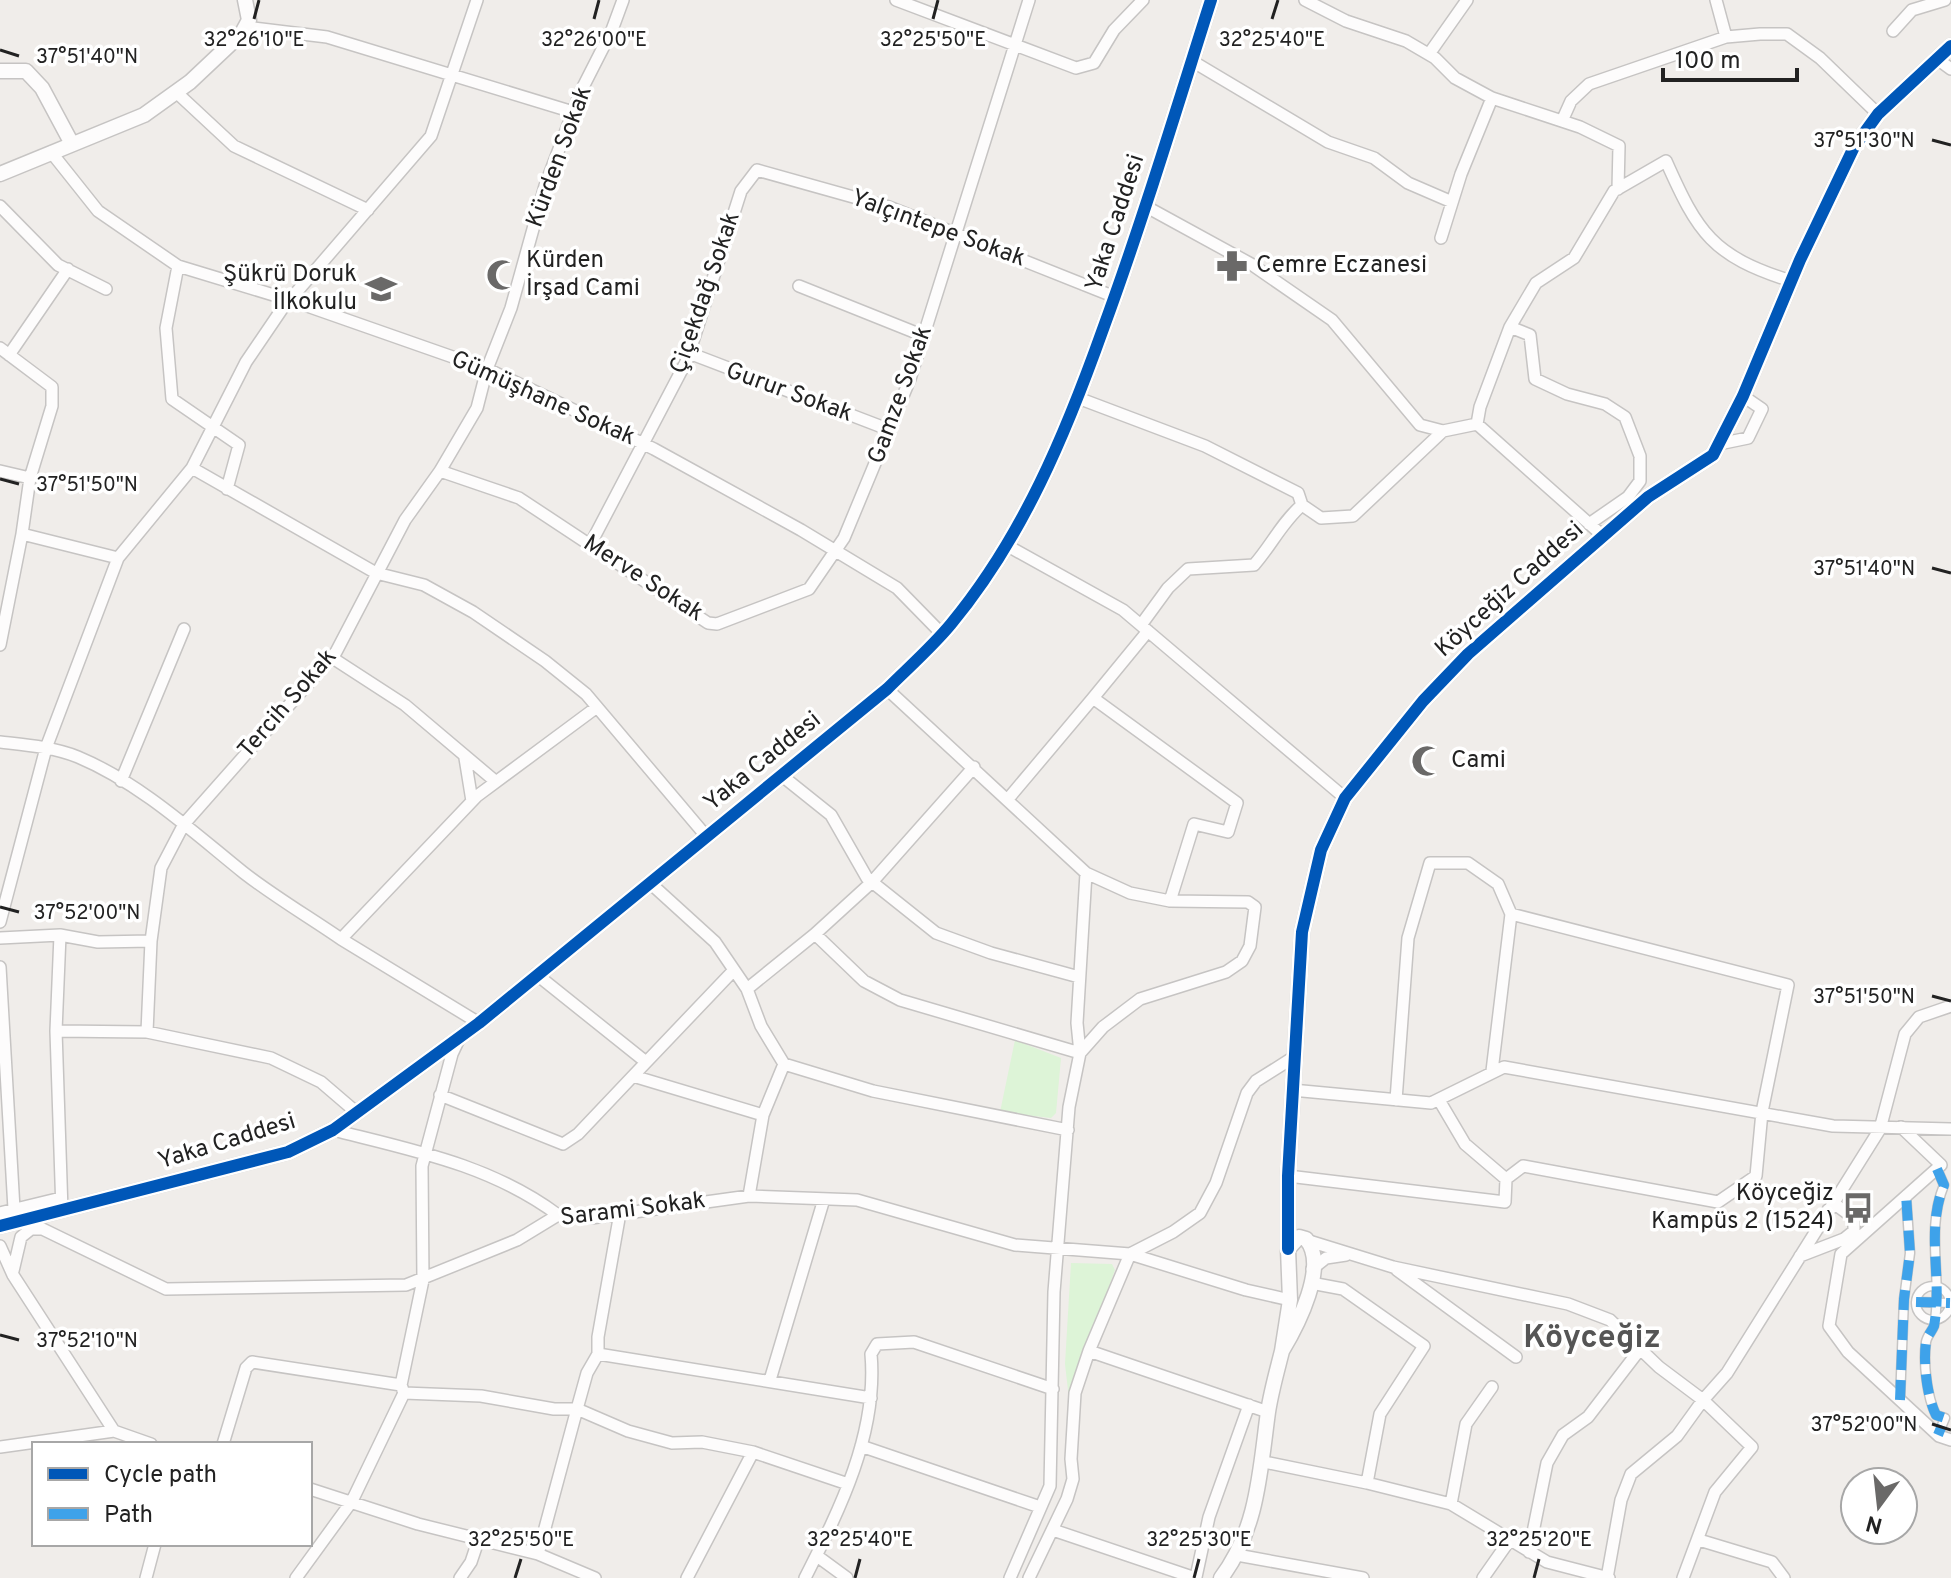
<svg xmlns="http://www.w3.org/2000/svg" width="1951" height="1578" font-family="Overpass,sans-serif">
	<style>
		.park { fill: #ddf4d7 }
		.lines { fill: none; stroke-linecap: round; stroke-linejoin: round }
		.pedestrian-casing { stroke: #c6c4c3; stroke-width: 11 }
		.minor-casing { stroke: #c6c4c3; stroke-width: 14 }
		.tertiary-casing { stroke: #c6c4c3; stroke-width: 17 }
		.pedestrian { stroke: #fdfcfc; stroke-width: 8 }
		.minor { stroke: #fdfcfc; stroke-width: 11 }
		.tertiary { stroke: #fdfcfc; stroke-width: 14 }
		.quiet { stroke: #3ea2ea; stroke-width: 10; stroke-dasharray: 20 10; stroke-linecap: butt }
		.cycleway-casing { stroke: #fff; stroke-width: 17 }
		.cycleway { stroke: #0057b8; stroke-width: 12 }
		.ticks { fill: none; stroke: #222; stroke-width: 3 }
		.labels { text-anchor: middle; dominant-baseline: central; stroke-width: 7; stroke-linejoin: round; paint-order: stroke }
		.street-label { font-size: 24px; fill: #222; stroke: #fff }
		.poi-label { font-size: 24px; fill: #222; stroke: #fff; text-anchor: start }
		.district-label { font-size: 32px; font-weight: bold; fill: #555; stroke: #fff }
		.ticks-label { font-size: 20px; text-anchor: middle; fill: #222; stroke: #fff; stroke-width: 7; stroke-linejoin: round; paint-order: stroke }
	</style>
	<rect width="100%" height="100%" fill="#f0edea"/>
	<path class="park" d="M1015,1040l46,18 -5,55 -5,5 -51,-6z
		M1071,1263l41,1 3,6 -46,129 -4,-35z"/>
	<g class="lines">
		<defs>
			<path id="pedestrian" d="M1937,1169l7,16c-19,46 -1,93 -10,141 -2,5 -7,10 -8,16 -3,21 1,55 10,73l9,3 -7,17
				M1916 1303a17 17 0 1 1 34 0a17 17 0 1 1-34 0Z
				M1916,1302l34,1
				M1900,1400l4,-101 6,-46 -4,-58"/>
			<path id="minor" d="M896,0l180,68 18,-5 20,-33 29,-30
				M1305,0l41,21 60,20 29,17 20,20 37,20 88,29 39,19 -1,43
				M1716,0l10,37
				M245,27l82,10 246,75
				M1893,31l19,-21 33,-10
				M1429,54l38,-54
				M1936,58l15,11
				M1192,61l136,81 46,16 34,25 44,19
				M176,92l58,54 134,64
				M1562,121l9,-20 18,-17 137,-47 34,-3h27l33,24 58,56
				M51,152l47,59 80,55 112,34 197,69 62,29 105,51 147,81 96,58 45,46
				M0,206l58,59 48,24
				M1145,206l106,58 81,56 88,105 23,6 34,-7
				M1441,238l20,-64 31,-76
				M178,266l-12,62 6,71 67,46 -12,44
				M799,286l125,50
				M1510,327l20,8 5,44 32,15 38,10 20,13 15,39v25l-12,16 -39,27
				M0,348l52,39v19l-22,72 -8,56 96,24
				M689,353l201,77
				M9,355l59,-86
				M1078,398l127,48 93,47 4,12
				M1719,444l29,-6 14,-29 -19,-13
				M192,468l184,105 48,12 49,27 72,49 41,33 120,142
				M0,471l30,7
				M440,471l79,27 189,125 9,1 92,-35 35,-51 66,-159 119,-379
				M1603,536l-126,-112 3,-17 30,-80 26,-44 38,-25 40,-67 52,-30c32,72 46,95 125,120
				M590,545l97,-185 54,-169 16,-21 132,37 226,90
				M1006,545l117,65 222,188
				M1141,625l27,-37 20,-19 66,-4c17,-19 28,-43 48,-60l19,13 32,-2 90,-85
				M0,645l22,-111
				M331,657l74,48 90,76
				M887,689l199,184 44,20 40,8 78,1 7,5 -5,39 -8,15 -16,11 -86,27 -37,28 -23,26 -11,54 -15,185 -4,194 -40,92
				M1093,698l55,-67
				M0,742c26,3 53,5 78,15 62,26 115,75 166,116 31,24 65,44 97,66
				M465,758l7,43
				M781,775l50,40 36,63 69,55 55,20 88,24
				M121,781l63,-152
				M1008,799l85,-101 144,105 -9,29 -34,-8 -24,77
				M649,882l66,60 32,47
				M0,922l46,-174 72,-190 74,-90 54,-106 36,-53 149,-173 46,-136
				M815,934l57,-52 102,-115
				M60,935l38,7 53,-1
				M0,938l60,-3 -4,96 6,180
				M0,967l14,242
				M734,970l-101,106 130,39
				M536,974l110,88
				M479,1023l-138,-84 136,-143 120,-89
				M56,1031l91,1
				M1292,1090l139,13 73,-36 329,59 118,3
				M440,1095l123,49 15,-10 55,-58
				M1396,1100l12,-162 22,-75h38l30,21 13,30 -19,157
				M356,1112l-35,-30 -50,-24 -124,-26 4,-91 10,-73 23,-44 152,-172 69,-132 35,-49 37,-63 10,-39 24,-61 34,-122 36,-95 31,-61 11,-30
				M1901,1127l40,38 -100,89 -12,72 19,26 91,84 12,4
				M333,1130c79,20 158,35 225,85
				M1068,1130l-195,-39 -89,-27 -23,-38 -14,-37 68,-55 49,47 36,19 180,53 -3,-30 9,-150
				M1288,1176l217,26 1,-23 -41,-35 -26,-44
				M1506,1179l17,-13 195,36 38,-26 6,-64 26,-127 -277,-71
				M749,1196l14,-81 21,-51
				M0,1213l61,-15
				M620,1213l-22,124v17l273,44
				M24,1220l142,69 240,-4 111,-45 41,-25 33,3 158,-22 108,4 158,45 115,9 116,36 44,10
				M1309,1241l84,26 175,37 42,16 49,47 44,33 24,-27 153,-244 25,-95 14,-17 32,-11
				M0,1246l13,29 101,156 37,13
				M1800,1256l44,-17 10,-8v-13l-18,-13 -8,5
				M1312,1269l14,-11 20,-3
				M1397,1270l119,87
				M13,1271l8,-34 10,-8h11
				M770,1380l54,-181
				M404,1393l77,3 73,13h23l10,-36 11,-19
				M1268,1412l-179,-61 41,-97 43,-22 27,-19 16,-30 31,-90 9,-12 38,-24
				M223,1444l23,-76 6,-6 149,23
				M861,1446l179,61
				M0,1447l114,-16
				M1264,1462l103,21 13,-69 44,-68 -81,-57 -32,-6
				M1367,1483l84,21 96,58 62,16
				M310,1489l108,35 120,30 57,24
				M1451,1504l15,-80 26,-37
				M1053,1530l142,48
				M1699,1540l73,22 12,16
				M1529,1552l18,-89 16,-28 25,-18 53,-69
				M538,1554l39,-145 51,22 44,12 30,-1 51,10
				M1237,1555l126,23
				M817,1556l30,22
				M1196,1577l13,-60 40,-112
				M146,1578l9,-34
				M296,1578l56,-77 52,-108 -3,-8 22,-105 -1,-114 30,-112 8,-17
				M460,1578l11,-16 7,-21
				M687,1578l66,-126 95,32
				M805,1578c35,-69 73,-145 66,-224l6,-10 37,-2 139,47
				M1029,1578l38,-79 6,-20 -2,-20 4,-66 14,-42
				M1483,1578l26,-37
				M1607,1578l14,-78 10,-26 46,-38 26,-36 49,47 -37,45 -32,86"/>
			<path id="tertiary" d="M0,71h26l16,17 30,56
				M0,174l144,-59 46,-33 52,-49 7,-13 -4,-20
				M0,1226l288,-74 45,-22 146,-107 408,-334c22,-22 45,-42 64,-65 72,-87 115,-191 152,-295 40,-109 73,-219 108,-329
				M1299,1237l7,2c23,26 -9,87 -24,112l8,-51 -2,-51z
				M1288,1249v-73l14,-244 19,-82 24,-52 78,-97 45,-47 180,-157 65,-42 30,-59 57,-136 54,-113 24,-33 73,-68
				M1221,1578c37,-49 39,-108 47,-166 3,-20 9,-41 14,-61"/>
		</defs>
		<use href="#pedestrian" class="pedestrian-casing"/>
		<use href="#minor" class="minor-casing"/>
		<use href="#tertiary" class="tertiary-casing"/>
		<use href="#pedestrian" class="pedestrian"/>
		<use href="#minor" class="minor"/>
		<use href="#tertiary" class="tertiary"/>
		<path class="quiet" d="M1937,1169l7,16c-19,46 -1,93 -10,141 -2,5 -7,10 -8,16 -3,21 1,55 10,73l9,3 -7,17
			M1916,1302l34,1
			M1900,1400l4,-101 6,-46 -4,-58"/>
		<defs>
			<path id="cycleway" d="M0,1226l288,-74 45,-22 146,-107 408,-334c22,-22 45,-42 64,-65 72,-87 115,-191 152,-295 40,-109 73,-219 108,-329
				M1288,1249v-73l14,-244 19,-82 24,-52 78,-97 45,-47 180,-157 65,-42 30,-59 57,-136 54,-113 24,-33 73,-68"/>
		</defs>
		<use href="#cycleway" class="cycleway-casing"/>
		<use href="#cycleway" class="cycleway"/>
	</g>
	<path class="ticks" d="M254,19l5,-19M594,19l5,-19M933,19l5,-19M1272,19l6,-19M0,50l19,6M1932,140l19,5M0,479l19,5M1932,568l19,5M0,907l19,5M1932,996l19,5M0,1335l19,5M1932,1424l19,6M515,1578l6,-19M855,1578l5,-19M1194,1578l5,-19M1534,1578l5,-19"/>
	<defs>
		<symbol id="pharmacy-bare" viewBox="-9 -9 18 18"><path d="M-2-6h4v4h4v4h-4v4h-4v-4h-4v-4h4Z" fill="#6a6968" stroke="#fff" stroke-width="2.5" paint-order="stroke"/></symbol>
		<symbol id="mosque-bare" viewBox="-9 -9 18 18"><path d="M3.5-4.9A6 6 0 1 0 3.5 4.9A5 5 0 1 1 3.5-4.9Z" fill="#6a6968" stroke="#fff" stroke-width="2.5" paint-order="stroke"/></symbol>
		<symbol id="school-bare" viewBox="-9 -9 18 18"><path d="M0-5L7-2L0 1L-7-2ZM-4 1L0 2.5L4 1V4Q0 6-4 4Z" fill="#6a6968" stroke="#fff" stroke-width="2.5" paint-order="stroke"/></symbol>
		<symbol id="bus-bare" viewBox="-9 -9 18 18"><path d="M-5-6H5V4H4V6H2V4H-2V6H-4V4H-5ZM-3.5-4V0h7V-4ZM-3.5 1.2v1.5H-2V1.2ZM2 1.2v1.5H3.5V1.2Z" fill="#6a6968" stroke="#fff" stroke-width="2.5" paint-order="stroke"/></symbol>
	</defs>
	<g fill-rule="evenodd">
		<use href="#pharmacy-bare" x="1210" y="244" width="44" height="44"/>
		<use href="#mosque-bare" x="480" y="253" width="44" height="44"/>
		<use href="#school-bare" x="359" y="267" width="44" height="44"/>
		<use href="#mosque-bare" x="1405" y="739" width="44" height="44"/>
		<use href="#bus-bare" x="1836" y="1186" width="44" height="44"/>
	</g>
	<g class="labels">
		<g class="street-label">
			<text transform="translate(560 157) rotate(-70)">Kürden Sokak</text>
			<text transform="translate(1116 223) rotate(-72)">Yaka Caddesi</text>
			<text transform="translate(938 229) rotate(20)">Yalçıntepe Sokak</text>
			<text transform="translate(706 293) rotate(-71)">Çiçekdağ Sokak</text>
			<text transform="translate(789 393) rotate(20)">Gurur Sokak</text>
			<text transform="translate(901 395) rotate(-70)">Gamze Sokak</text>
			<text transform="translate(543 399) rotate(24)">Gümüşhane Sokak</text>
			<text transform="translate(643 579) rotate(33)">Merve Sokak</text>
			<text transform="translate(1510 590) rotate(-42)">Köyceğiz Caddesi</text>
			<text transform="translate(288 704) rotate(-49)">Tercih Sokak</text>
			<text transform="translate(763 762) rotate(-39)">Yaka Caddesi</text>
			<text transform="translate(227 1142) rotate(-17)">Yaka Caddesi</text>
			<text transform="translate(633 1210) rotate(-7)">Sarami Sokak</text>
		</g>
		<g class="poi-label">
			<text x="526" y="261">Kürden<tspan x="526" dy="28">İrşad Cami</tspan></text>
			<text x="1256" y="266">Cemre Eczanesi</text>
			<text x="357" y="275" text-anchor="end">Şükrü Doruk<tspan x="357" dy="28">İlkokulu</tspan></text>
			<text x="1451" y="761">Cami</text>
			<text x="1834" y="1194" text-anchor="end">Köyceğiz<tspan x="1834" dy="28">Kampüs 2 (1524)</tspan></text>
		</g>
		<g class="district-label">
			<text x="1592" y="1339">Köyceğiz</text>
		</g>
	</g>
	<g class="ticks-label">
		<text x="254" y="46">32°26'10"E</text>
		<text x="594" y="46">32°26'00"E</text>
		<text x="933" y="46">32°25'50"E</text>
		<text x="1272" y="46">32°25'40"E</text>
		<text x="87" y="63">37°51'40"N</text>
		<text x="1864" y="147">37°51'30"N</text>
		<text x="87" y="491">37°51'50"N</text>
		<text x="1864" y="575">37°51'40"N</text>
		<text x="87" y="919">37°52'00"N</text>
		<text x="1864" y="1003">37°51'50"N</text>
		<text x="87" y="1347">37°52'10"N</text>
		<text x="1864" y="1431">37°52'00"N</text>
		<text x="521" y="1546">32°25'50"E</text>
		<text x="860" y="1546">32°25'40"E</text>
		<text x="1199" y="1546">32°25'30"E</text>
		<text x="1539" y="1546">32°25'20"E</text>
	</g>
	<rect x="32" y="1442" width="280" height="104" fill="#ffffff" stroke="#a7a7a7" stroke-width="2"/>
	<rect x="48" y="1468" width="40" height="12" fill="#0057b8" stroke="#a7a7a7" stroke-width="2"/>
	<text x="104" y="1482" font-size="24" fill="#222222">Cycle path</text>
	<rect x="48" y="1508" width="40" height="12" fill="#3ea2ea" stroke="#a7a7a7" stroke-width="2"/>
	<text x="104" y="1522" font-size="24" fill="#222222">Path</text>
	<g transform="translate(1879 1506) rotate(195)"><circle r="38" fill="#ffffff" stroke="#a7a7a7" stroke-width="2"/>
	<path d="M0-6L14 30L0 20L-14 30Z" fill="#6a6968"/>
	<text y="-12" font-size="22" font-weight="bold" text-anchor="middle" fill="#222222">N</text>
	</g>
	<path d="M1663 68v12h134v-12" fill="none" stroke="#222222" stroke-width="4"/>
	<text x="1675" y="68" font-size="24" fill="#222222" stroke="#ffffff" stroke-width="6" paint-order="stroke">100 m</text>
</svg>
